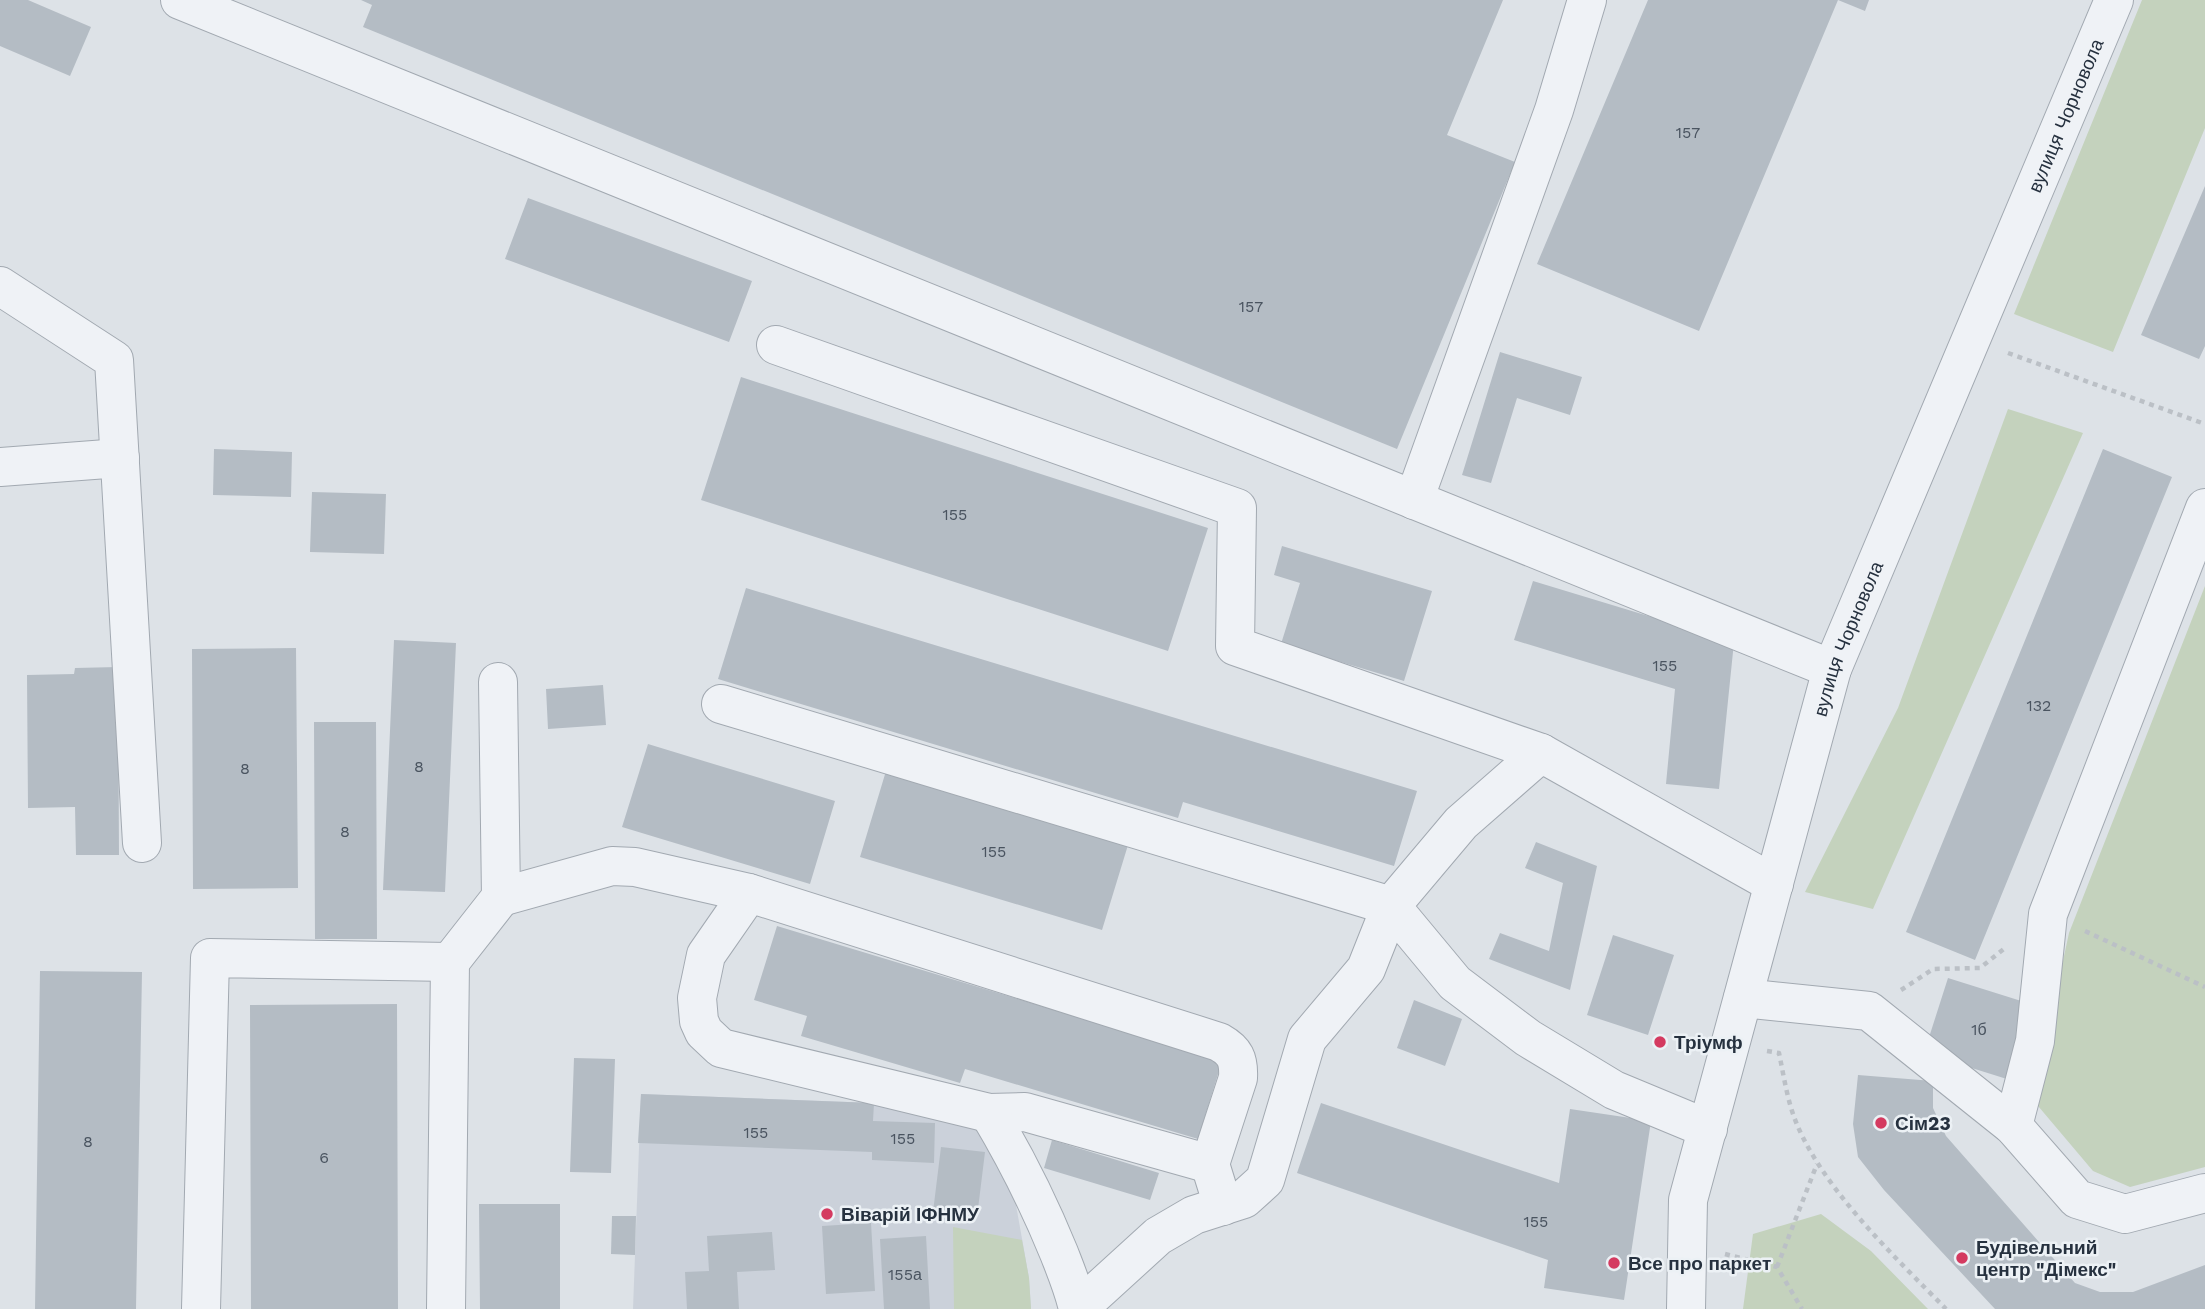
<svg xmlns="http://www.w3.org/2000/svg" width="2205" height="1309" font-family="'Work Sans',sans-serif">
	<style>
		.built { fill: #cbd1da }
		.green { fill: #c4d2bd }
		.building { fill: #b4bcc4 }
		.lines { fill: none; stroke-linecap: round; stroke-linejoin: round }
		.minor-casing { stroke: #a2a9b1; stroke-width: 40 }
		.path { stroke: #bbc0c6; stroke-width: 4.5; stroke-dasharray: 5 5; stroke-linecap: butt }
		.minor { stroke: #eff2f6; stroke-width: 38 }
		.poi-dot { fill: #d43a60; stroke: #ecf1f5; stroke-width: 2.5 }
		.labels { text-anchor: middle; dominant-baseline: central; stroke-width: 5; stroke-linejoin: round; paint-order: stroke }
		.number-label { font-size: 16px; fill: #4a5460 }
		.street-label { font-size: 19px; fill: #26313f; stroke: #ecf1f5 }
		.poi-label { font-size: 19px; font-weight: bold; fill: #26313f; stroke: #ecf1f5; text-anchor: start }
	</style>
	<rect width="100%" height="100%" fill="#dde2e7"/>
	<path class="built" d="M641,1094l233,9 103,20 36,65 16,90 2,31h-398z"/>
	<path class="green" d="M2142,0h63v128l-92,224 -99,-38z
		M2008,409l75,24 -210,476 -68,-17 93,-184z
		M2205,586v581l-75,20 -37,-16 -60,-71 36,-167z
		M1821,1214l50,37 57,58h-185l10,-75z
		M953,1227l69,13 7,38 2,31h-77z"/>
	<path class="building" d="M0,0h28l63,27 -21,49 -70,-30z
		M361,0h1142l-56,135 68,27 -118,287 -1034,-422 9,-22z
		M1648,0h190l-139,331 -162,-67z
		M1838,0h31l-4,11z
		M2205,186v160l-6,13 -58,-24z
		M528,198l224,83 -23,61 -224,-83z
		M1500,352l82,25 -12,38 -53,-17 -26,85 -29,-8z
		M741,377l467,151 -40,123 -467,-151z
		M214,449l78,3 -1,45 -78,-2z
		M2103,449l69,28 -197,483 -69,-28z
		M312,492l74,2 -2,60 -74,-2z
		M1282,546l150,45 -28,90 -123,-37 19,-61 -26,-8z
		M1533,581l201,61 -15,147 -53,-5 9,-95 -161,-49z
		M746,588l671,203 -23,75 -211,-64 -5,16 -460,-139z
		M394,640l62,3 -11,249 -62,-2z
		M296,648l2,240 -105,1 -1,-240z
		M118,667l1,188h-43l-1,-48 -47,1 -1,-133 47,-1 1,-6z
		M603,685l3,40 -58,4 -2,-40z
		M314,722h62l1,217h-62z
		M648,744l187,57 -25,83 -188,-57z
		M886,771l242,74 -26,85 -242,-73z
		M1536,842l61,24 -27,124 -81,-31 11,-26 49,18 14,-68 -38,-15z
		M777,926l445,135 -24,78 -233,-70 -5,14 -159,-47 6,-20 -53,-16z
		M1613,935l61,20 -26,80 -61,-20z
		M40,971l102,1 -6,337h-101z
		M1948,978l86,27 -24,75 -86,-27z
		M1414,1000l48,19 -17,47 -48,-18z
		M397,1004l1,305h-147l-1,-304z
		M574,1058l41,1 -4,114 -41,-1z
		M1858,1075l75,6v27l13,28 129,147 25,9h33l72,-27v44h-210l-111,-119 -26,-33 -5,-33z
		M641,1094l233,9 -1,18 62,2 -1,40 -62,-3v-8l-234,-9z
		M1321,1103l238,80 11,-74 81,12 -27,179 -80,-12 4,-28 -251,-87z
		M1052,1140l107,33 -9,27 -106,-32z
		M941,1147l44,5 -8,65 -44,-5z
		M479,1204h81v105h-80z
		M612,1216h24l-1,39 -24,-1z
		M871,1223l4,68 -49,3 -4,-68z
		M772,1232l3,38 -38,2 2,37h-52l-2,-37 24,-1 -2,-35z
		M926,1236l4,73h-46l-4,-70z"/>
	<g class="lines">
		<defs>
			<g id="minor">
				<path d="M180,0l1652,669"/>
				<path d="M0,286l114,74 28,483"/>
				<path d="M776,345l461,163 -2,138 306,107"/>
				<path d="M0,467l120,-9"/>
				<path d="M1414,500l140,-390 33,-110"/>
				<path d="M721,704l670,202 64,77 73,55 86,52 94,39"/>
				<path d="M749,893l-43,62 -9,43 2,23 5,11 17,16 268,65 36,-1 185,52"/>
				<path d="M501,897l111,-31 23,1 114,26 470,149c16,9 20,17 19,36l-28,86 13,42"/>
				<path d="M1743,998l126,13 144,115 64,73 48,15 80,-21"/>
				<path d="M989,1113c27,45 50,91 70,140 7,18 15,37 19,56"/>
				<path d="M2013,1126l22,-85 13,-127 157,-406"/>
				<path d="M1079,1308l79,-72 36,-21 50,-16 21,-19 42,-141 59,-70 25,-63 70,-83 80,-70 233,131"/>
				<path d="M201,1309l9,-351 240,4"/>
				<path d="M446,1309l4,-347 51,-65 -3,-215"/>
				<path id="s1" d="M1686,1309l2,-109 144,-531 282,-669"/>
			</g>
		</defs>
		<use href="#minor" class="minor-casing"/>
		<path class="path" d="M2008,353l197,71
			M2085,931l120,56
			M1901,990l32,-21 47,-1 25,-20
			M1767,1051l12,2c4,19 7,39 13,58 23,71 102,145 154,198
			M1725,1254l52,13 25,42
			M1777,1267l40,-103"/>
		<use href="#minor" class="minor"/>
	</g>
	<g class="poi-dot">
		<circle cx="1660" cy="1042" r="7"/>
		<circle cx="1881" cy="1123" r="7"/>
		<circle cx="827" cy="1214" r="7"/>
		<circle cx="1962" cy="1258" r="7"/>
		<circle cx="1614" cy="1263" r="7"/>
	</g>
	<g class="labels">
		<g class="number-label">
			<text x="1688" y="132">157</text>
			<text x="1251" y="306">157</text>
			<text x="955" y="514">155</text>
			<text x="1665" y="665">155</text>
			<text x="2039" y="705">132</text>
			<text x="419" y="766">8</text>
			<text x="245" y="768">8</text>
			<text x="345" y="831">8</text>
			<text x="994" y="851">155</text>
			<text x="1979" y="1029">1б</text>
			<text x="756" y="1132">155</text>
			<text x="903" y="1138">155</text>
			<text x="88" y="1141">8</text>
			<text x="324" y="1157">6</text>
			<text x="1536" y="1221">155</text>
			<text x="905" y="1274">155а</text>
		</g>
		<g class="street-label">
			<text stroke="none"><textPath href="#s1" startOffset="1260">вулиця Чорновола</textPath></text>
			<text stroke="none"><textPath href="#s1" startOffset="693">вулиця Чорновола</textPath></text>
		</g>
		<g class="poi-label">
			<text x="1674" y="1042">Тріумф</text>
			<text x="1895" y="1123">Сім23</text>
			<text x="841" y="1214">Віварій ІФНМУ</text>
			<text x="1976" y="1247">Будівельний<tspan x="1976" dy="22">центр "Дімекс"</tspan></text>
			<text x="1628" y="1263">Все про паркет</text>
		</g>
	</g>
</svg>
